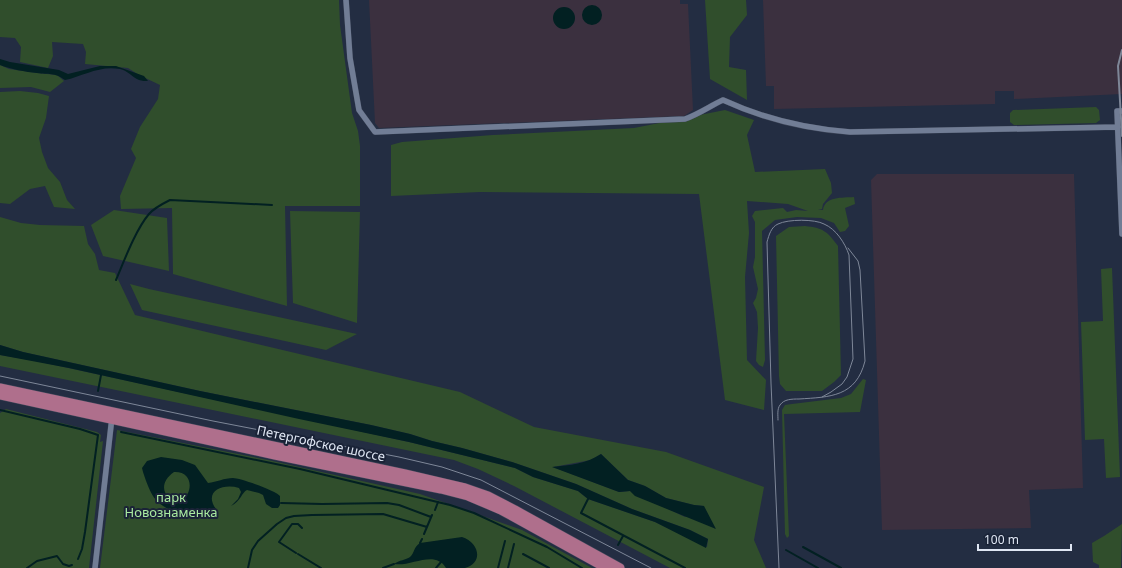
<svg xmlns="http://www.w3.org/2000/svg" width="1122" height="568" font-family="'Noto Sans',sans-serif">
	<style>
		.industrial { fill: #3b303f }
		.green { fill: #304e2c; fill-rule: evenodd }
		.water { fill: #022022; fill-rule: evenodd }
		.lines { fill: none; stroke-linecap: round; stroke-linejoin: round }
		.stream { stroke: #022022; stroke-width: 2 }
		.minor-casing { stroke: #3f4759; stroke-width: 6 }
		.primary-casing { stroke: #3f4759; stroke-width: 10 }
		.minor { stroke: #717d95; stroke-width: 5.5 }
		.primary { stroke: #af6f8c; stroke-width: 9 }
		.tram { stroke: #7e8798; stroke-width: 1 }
		.rail { stroke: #7e8798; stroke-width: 2 }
		.labels { text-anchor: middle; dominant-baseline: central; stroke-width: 4; stroke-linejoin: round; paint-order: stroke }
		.street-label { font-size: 13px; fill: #dfe6f3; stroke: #1a2337 }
		.park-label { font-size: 13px; fill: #a9e9a0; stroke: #1a2337 }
	</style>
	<rect width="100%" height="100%" fill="#232d42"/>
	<path class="industrial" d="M369,0h311v4h8l5,106 -9,6 -305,12 -4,-5z
		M763,0h359v94l-108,5v-8h-19v13l-221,5v-23h-8z
		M877,174h197l9,314 -54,2 2,38 -149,2 -11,-350z"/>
	<path class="green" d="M0,0h339l1,25 12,88 6,18 2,15v60h-79h4l2,100 -114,-32 -1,-66 -51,1 -1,-13 16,-38 -5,-9 9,-22 18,-28 2,-14 -21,-10 -11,-7 -43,-4 1,-12 -3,-8 -31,-2 1,14 -5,12 -28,-6 1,-15 -6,-9 -15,-1z
		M705,0h41l1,15 -17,22 -1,30 17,3 1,30 -37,-21z
		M0,65l9,4 28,4 20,2 7,6 -14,11 -19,-5 -31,1z
		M20,91l18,2 11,3 -3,22 -7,20 3,14 6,16 12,14 7,18 8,9 -21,-2 -9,-21 -15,3 -20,15 -10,-1v-111z
		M1096,107l3,3 1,10 -4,3 -82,2 -4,-3v-9l3,-3z
		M725,110l29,10 -7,15 8,37 70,-3 6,14 1,10 -9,11 -1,5 -4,1h5c2,-14 19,-12 31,-13l1,7 -10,4 4,18 -4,5 -5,1 -6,-9 -13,-5 -24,-1 -22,3 -13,11 3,129 -2,7 -4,-2 -3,-4 2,-33 -1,-16 -4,-9 3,-5 2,-9 -5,-22 2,-10v-35l-3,-6 3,-5 28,-3 4,4 9,-2 12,1 -20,-7 -41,-3 2,32 -4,44 2,83 19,20 -2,30 -39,-10 -26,-206 -219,-2 -89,4v-51l11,-3 91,-7 141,-7z
		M114,210l53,8 2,53 -66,-15 -12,-31z
		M290,211l70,1 -3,111 -64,-20z
		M0,217l21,6 19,2 44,1 4,18 7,10 4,16 16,3 20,42 325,77 74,35 132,25 98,35 -10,53 12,28h-96l-156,-82 -36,-17 -24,-9 -454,-94v-11l36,6 373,81 106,26 18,9 45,14 10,8 67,23 52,25 1,-8 -18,-9 -58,-21 -56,-25 -64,-22 -50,-14 -30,-7 -22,-7 -39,-9 -171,-34 -177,-39 -23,-7zM601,454l27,26 17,6 21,12 28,7 10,1 -19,11 -55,-26 -11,1 -66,-25 38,-7z
		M805,226c18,2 22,5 33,20l3,129 -7,7 -12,9h-36l-6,-7 -1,-8 -3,-140 13,-9z
		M1112,268l8,209 -14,1 -2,-39 -19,1 -4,-118 22,-1 -2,-52z
		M130,284l19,5 208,45 -31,16 -184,-40z
		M863,379l3,1 -6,32 -76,2 5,122 -2,2 -2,-4 -3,-124 3,-5 7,-1 49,-6 10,-4z
		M6,409l91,23 4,3 -1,7 3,-1 -14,127h-89v-155z
		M117,430l151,30 152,34 102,36 70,38h-492z
		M1122,524l-1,44h-22v-3l-6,-3 -1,-19 12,-7z"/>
	<path class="water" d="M582 15a10 10 0 1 1 20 0a10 10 0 1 1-20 0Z
		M553 18a11 11 0 1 1 22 0a11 11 0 1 1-22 0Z
		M0,59l10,3 49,8 9,4 32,-8h16l28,10 4,5c-3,0 -6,0 -9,-1 -7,-3 -12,-10 -19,-11 -20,-4 -37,7 -55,11 -11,-8 -16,-5 -28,-7 -11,-1 -27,-4 -37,-8z
		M0,345l23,7 177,39 171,34 39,9 22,7 30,7 50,14 64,22 56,25 58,21 18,9 -2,9 -51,-26 -67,-23 -10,-8 -45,-14 -18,-9 -106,-26 -110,-23 -230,-51 -69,-13z
		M601,454l27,26 17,6 21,12 28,7 10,1 12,23 -81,-33 -5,-5 -11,1 -67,-25c18,-2 34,-3 49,-13z
		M161,457l21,3 13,5 13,18c9,-1 16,-5 25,-5 7,0 44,13 47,18v9l-2,3h-6l-6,-4 -3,-9 -4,-2 -12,-3c-5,2 -6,11 -16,16l7,-7 3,-7 -2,-4c-16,-5 -36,3 -23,21 -13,12 -48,5 -60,-9 -6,-7 -10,-19 -13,-28l-1,-4 5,-7zM174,472c19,-1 20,20 7,30 -19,-2 -23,-19 -7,-30z
		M462,537c17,5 22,26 3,31 -5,0 -13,0 -19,0 -11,-19 -35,-1 -52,-4 5,-4 12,-4 16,-7 5,-5 3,-9 10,-14z"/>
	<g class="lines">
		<path class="stream" d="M116,280c8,-19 20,-51 33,-66 5,-6 13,-10 21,-14l102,5
			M98,391l3,-16
			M0,410l80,19 18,6 -13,97 -3,17 -4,10
			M121,432l179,37 150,36 24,8 73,34 35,21
			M588,499l-7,14 104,55
			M281,503l41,1 65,-1 12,2 32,12
			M435,510l3,-8
			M424,534l8,-19
			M420,543l2,-4
			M618,545l5,-9
			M803,547l38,21
			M786,550l32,18
			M296,553l-17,-11 13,-18h6l4,4
			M298,554l23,14
			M523,554l26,14
			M27,568l10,-7 20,-5 6,8 6,2 3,-1
			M248,568l4,-18 6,-9 19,-17 9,-6 8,-2 18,-1 71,-1 44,13
			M383,568l11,-4
			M436,568l5,-6
			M498,568l7,-27
			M508,568l6,-24"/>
		<defs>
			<path id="minor" d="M346,0l4,58 9,52 16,22 310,-13c14,-5 25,-13 38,-19 39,18 84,29 127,32l268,-5
				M1122,111h-5l5,123
				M95,568l17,-151"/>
			<path id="primary" d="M0,388l405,86 60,14 23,8 27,14 105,58
				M0,395l275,60 166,34 27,7 33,14 105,58"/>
		</defs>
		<use href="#minor" class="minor-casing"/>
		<use href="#primary" class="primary-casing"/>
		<use href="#minor" class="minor"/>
		<use href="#primary" class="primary"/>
		<path class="tram" d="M0,376l213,45 186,36 43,10 39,13 170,88
			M778,420c0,-5 -1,-11 2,-15 4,-6 12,-6 19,-6 31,-2 57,-2 66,-38l-5,-91 -2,-9 -10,-13
			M779,568l-8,-185 -4,-141c2,-7 4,-15 11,-18 10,-5 37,-5 46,0 12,5 21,19 25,31l4,104 -6,18 -5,7 -11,8 -9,5"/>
		<path class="rail" d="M1122,50l-4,16 4,70"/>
	</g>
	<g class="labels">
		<g class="street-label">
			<text transform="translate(321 443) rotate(12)">Петергофское шоссе</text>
		</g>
		<g class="park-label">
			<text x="171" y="497">парк<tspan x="171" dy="15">Новознаменка</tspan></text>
		</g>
	</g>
	<path d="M978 544v6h93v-6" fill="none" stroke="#dfe6f3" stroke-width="2"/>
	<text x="984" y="544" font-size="12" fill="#dfe6f3" stroke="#1a2337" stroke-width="3" paint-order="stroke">100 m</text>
</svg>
